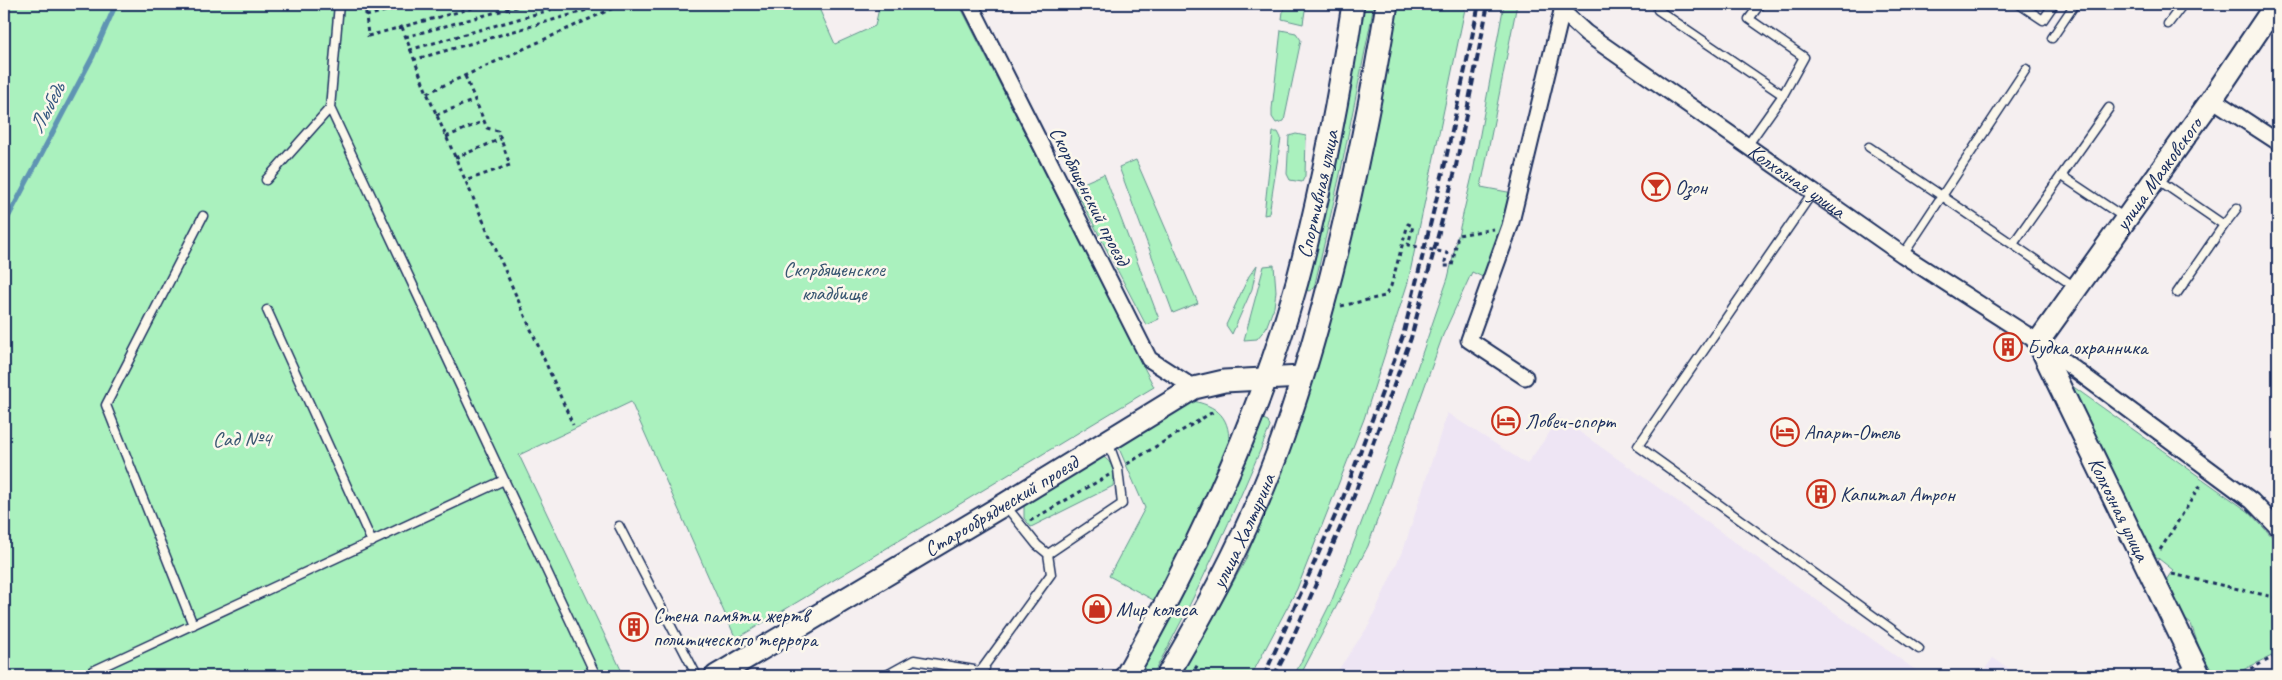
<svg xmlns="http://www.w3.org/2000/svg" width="2282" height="680" font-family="Caveat,sans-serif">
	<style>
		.built { fill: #eee5f4 }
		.green { fill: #aaf1be; stroke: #62908e }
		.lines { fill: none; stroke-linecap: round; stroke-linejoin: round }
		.stream { stroke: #5f94b3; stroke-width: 5 }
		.lane-casing { stroke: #1b2f5e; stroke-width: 11 }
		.street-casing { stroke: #1b2f5e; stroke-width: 19 }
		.secondary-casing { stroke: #1b2f5e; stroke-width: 25 }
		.path { stroke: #1b2f5e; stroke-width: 3; stroke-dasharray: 4 4; stroke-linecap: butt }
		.lane { stroke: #fbf7ec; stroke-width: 8 }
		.street { stroke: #fbf7ec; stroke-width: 15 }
		.secondary { stroke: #fbf7ec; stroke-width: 21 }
		.rail { stroke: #1b2f5e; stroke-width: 4; stroke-dasharray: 8 4; stroke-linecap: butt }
		.labels { text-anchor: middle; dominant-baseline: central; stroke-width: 5; stroke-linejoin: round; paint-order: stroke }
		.street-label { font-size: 21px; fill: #1b2f5e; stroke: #fbf7ec }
		.poi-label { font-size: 21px; fill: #1b2f5e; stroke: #fbf7ec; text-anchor: start }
		.park-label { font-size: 21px; fill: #385671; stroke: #fbf7ec }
		.water-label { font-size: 22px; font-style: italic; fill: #375981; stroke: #fbf7ec }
	</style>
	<rect width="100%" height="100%" fill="#f5eff0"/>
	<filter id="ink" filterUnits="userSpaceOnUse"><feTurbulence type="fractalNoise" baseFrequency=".02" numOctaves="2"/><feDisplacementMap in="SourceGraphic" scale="10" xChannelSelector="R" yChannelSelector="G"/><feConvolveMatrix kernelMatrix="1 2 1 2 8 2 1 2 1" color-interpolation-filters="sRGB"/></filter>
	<g filter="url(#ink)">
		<path class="built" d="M1447,413l80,51 33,-46 364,258h-590l35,-51 36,-80z
			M1993,658l27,18h-40z"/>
		<path class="green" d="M4,4h813l18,40 40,-18 5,-22h79l195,383 -418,252 -105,-237 -112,53 105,221h-620z
			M1284,4h22l-3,20 -21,-5z
			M1362,4h12l-4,22 -29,144 -27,118 -5,3 -6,-2z
			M1394,4h72l-58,278 -44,137 -67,170 -46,87h-70l64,-115 52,-131 12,-37 23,-85z
			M1504,4h13l-36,183 32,6 -26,86 -15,-7 -29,63 -75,211 -68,130h-6l38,-76 57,-150 59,-172 25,-106z
			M1281,30l15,3 5,7 -17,81 -8,2 -4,-6v-8z
			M1273,132h5l3,6 -12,76 -5,1z
			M1296,134l10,2 -1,40 -3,6 -12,-2 -3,-6 2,-38z
			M1136,160l62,143 -25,10 -54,-146z
			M1104,174l55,145 -13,6 -72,-138z
			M1257,265l-5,24 -20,45 -6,-9 23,-49z
			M1274,265l2,26 -2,16 -8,21 -9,11 -13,1 20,-74z
			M2061,378l188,134 29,31v110l-48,23 -25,-11 -14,-41 -36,-28 18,-26 -33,-26z
			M1193,401c30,6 39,22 35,51l-71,150 -48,-26 36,-68 -28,-64 63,-38z
			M1263,419l5,2 2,6c-36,86 -73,169 -118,249h-15l121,-254z
			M1099,455c14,5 16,17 14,31l-82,41 -7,-9v-16z"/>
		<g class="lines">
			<path class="stream" d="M4,225l89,-169 23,-52"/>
			<defs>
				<path id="lane" d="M339,4l-9,104 266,568
					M1662,4l-4,6 125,85
					M2019,4l24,16 11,-16
					M2265,22l13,8
					M2168,24l15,-20
					M2052,38l23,-34
					M2026,69l-84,127 133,91
					M1747,146l36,-51 21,-38 -55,-38 11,-15
					M1869,147l73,49 -39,59
					M2062,176l63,42
					M2157,179l67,46 13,-17
					M266,180l64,-72
					M1813,192l-175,254 281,203
					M2013,244l96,-136
					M2177,293l47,-68
					M267,310l105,232
					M1005,505l32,40 11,9
					M619,526l78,150
					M193,625l-87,-220 97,-189
					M93,671l411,-191
					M2176,675l19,-8
					M885,676l29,-16 66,11 5,-3
					M977,676l74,-102 -3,-20 74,-50 -4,-35 -10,-27"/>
				<g id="street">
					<path d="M970,4l179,355 45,29"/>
					<path id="s1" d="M1562,11l24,22 317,222 135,87 214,159 26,27"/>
					<path d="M2212,99l66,43"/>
					<path d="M1525,377l-56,-37 41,-114 52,-215 -1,-7"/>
				</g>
				<g id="secondary">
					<path id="s2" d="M716,676l289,-172 189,-116 30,-7 77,-4"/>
					<path id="s3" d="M1126,676c70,-124 133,-256 171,-394 24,-91 42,-185 56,-278"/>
					<path id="s4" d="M1167,676c45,-77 88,-157 117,-242 48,-139 79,-285 103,-430"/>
					<path id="s5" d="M2200,676l-162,-334 174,-243 64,-95"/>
				</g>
			</defs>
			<use href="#lane" class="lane-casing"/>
			<use href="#street" class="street-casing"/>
			<use href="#secondary" class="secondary-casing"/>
			<path class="path" d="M365,4l3,32 120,-32
				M366,16l47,-12
				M402,27l25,66 146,332
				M405,37l121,-33
				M409,50l162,-46
				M413,60l192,-55
				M465,76l22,52 11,3 12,34 -45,16
				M427,93l195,-89
				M436,115l39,-15
				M446,137l38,-16
				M455,158l46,-19
				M1341,306l44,-10 6,-10 17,-62 5,2 -5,19 39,8 -3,13h8l6,-31 36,-6
				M1127,464l89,-54
				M1030,521l79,-46
				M2160,550l42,-67
				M2172,574l106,24
				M1191,676l7,-12
				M2236,676l42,-21"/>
			<use href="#lane" class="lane"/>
			<use href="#street" class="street"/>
			<use href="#secondary" class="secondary"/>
			<path class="rail" d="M1264,676l79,-178 60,-162 41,-168 35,-164
				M1274,676l13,-25 67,-155 57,-158 44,-167 33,-167"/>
		</g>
	</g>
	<defs>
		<symbol id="bar-ring" viewBox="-11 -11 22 22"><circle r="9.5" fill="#fbf7ec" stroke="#c8321e" stroke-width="1.5"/><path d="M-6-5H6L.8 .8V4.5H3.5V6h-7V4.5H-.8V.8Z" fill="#c8321e"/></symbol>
		<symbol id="building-ring" viewBox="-11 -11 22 22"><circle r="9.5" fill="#fbf7ec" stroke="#c8321e" stroke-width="1.5"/><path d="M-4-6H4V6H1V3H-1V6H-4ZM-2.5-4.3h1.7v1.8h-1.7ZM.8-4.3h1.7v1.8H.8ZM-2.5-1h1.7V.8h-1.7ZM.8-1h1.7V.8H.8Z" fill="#c8321e"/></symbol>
		<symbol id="hotel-ring" viewBox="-11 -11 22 22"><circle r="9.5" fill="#fbf7ec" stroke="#c8321e" stroke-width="1.5"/><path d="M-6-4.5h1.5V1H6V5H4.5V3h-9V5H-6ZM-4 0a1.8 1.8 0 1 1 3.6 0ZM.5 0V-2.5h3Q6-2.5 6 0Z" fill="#c8321e"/></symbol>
		<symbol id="shop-ring" viewBox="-11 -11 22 22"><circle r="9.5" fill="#fbf7ec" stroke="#c8321e" stroke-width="1.5"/><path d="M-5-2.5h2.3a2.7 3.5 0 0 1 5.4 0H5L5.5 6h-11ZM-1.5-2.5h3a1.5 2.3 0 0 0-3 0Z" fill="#c8321e"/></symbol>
	</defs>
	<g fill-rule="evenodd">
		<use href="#bar-ring" x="1640" y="171" width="32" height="32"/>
		<use href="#building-ring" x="1992" y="331" width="32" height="32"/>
		<use href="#hotel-ring" x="1490" y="405" width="32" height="32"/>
		<use href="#hotel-ring" x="1769" y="416" width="32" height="32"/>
		<use href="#building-ring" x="1805" y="478" width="32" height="32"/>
		<use href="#shop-ring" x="1081" y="593" width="32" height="32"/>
		<use href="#building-ring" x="618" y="611" width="32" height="32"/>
	</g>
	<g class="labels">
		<g class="street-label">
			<text stroke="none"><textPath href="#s5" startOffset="578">улица Маяковского</textPath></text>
			<text stroke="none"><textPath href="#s1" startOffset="290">Колхозная улица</textPath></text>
			<text stroke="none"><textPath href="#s3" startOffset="521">Спортивная улица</textPath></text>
			<text transform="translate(1090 196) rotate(63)">Скорбященский проезд</text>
			<text stroke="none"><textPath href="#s2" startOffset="332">Старообрядческий проезд</textPath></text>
			<text transform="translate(2119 509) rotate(64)">Колхозная улица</text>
			<text stroke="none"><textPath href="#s4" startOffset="164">улица Халтурина</textPath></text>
		</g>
		<g class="poi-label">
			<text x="1675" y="187">Озон</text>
			<text x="2027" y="347">Будка охранника</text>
			<text x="1525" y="421">Ловеч-спорт</text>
			<text x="1804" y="432">Апарт-Отель</text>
			<text x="1840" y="494">Капитал Атрон</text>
			<text x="1116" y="609">Мир колеса</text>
			<text x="653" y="615">Стена памяти жертв<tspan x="653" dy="24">политического террора</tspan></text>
		</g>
		<g class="park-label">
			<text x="834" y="269">Скорбященское<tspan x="834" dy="24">кладбище</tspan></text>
			<text x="242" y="439">Сад №4</text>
		</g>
		<g class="water-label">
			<text transform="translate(47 108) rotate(-62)">Лыбедь</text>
		</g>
	</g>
	<rect width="2282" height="680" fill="none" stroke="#fbf7ec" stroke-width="20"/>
	<rect x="10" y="10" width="2262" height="660" fill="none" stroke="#1b2f5e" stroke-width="2" filter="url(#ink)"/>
</svg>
